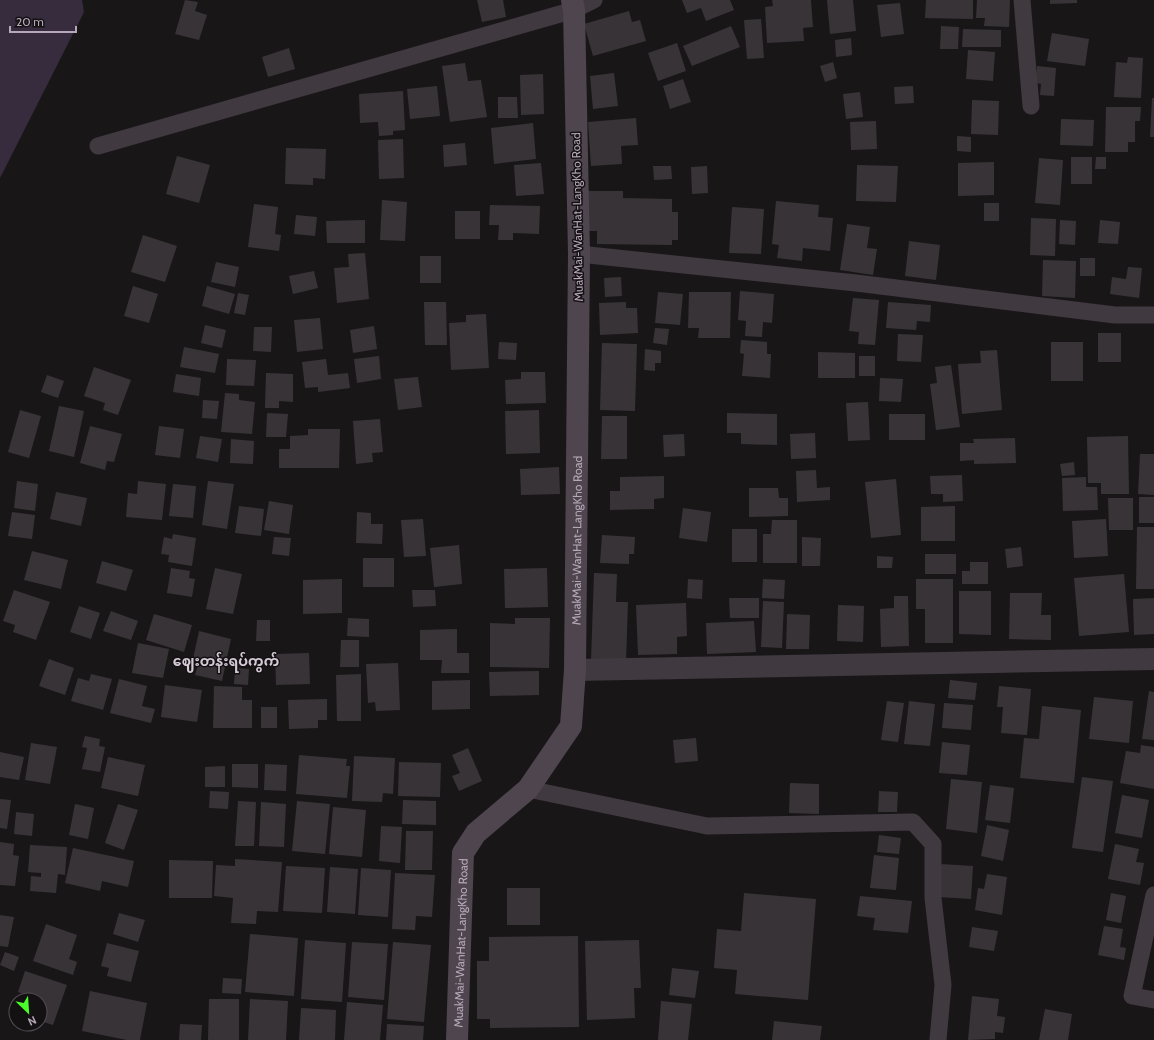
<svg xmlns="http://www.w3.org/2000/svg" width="1154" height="1040" font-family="Cabin,'Noto Sans Myanmar',sans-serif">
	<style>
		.water { fill: #372c3e }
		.building { fill: #383337 }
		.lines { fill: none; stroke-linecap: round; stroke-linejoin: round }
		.minor { stroke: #403940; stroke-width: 17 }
		.tertiary { stroke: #403940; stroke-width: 22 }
		.secondary { stroke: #4e454e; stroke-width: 22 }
		.labels { text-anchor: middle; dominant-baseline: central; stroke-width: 3; stroke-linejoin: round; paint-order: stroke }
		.street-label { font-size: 12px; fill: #b7a8b9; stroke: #141113 }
		.quarter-label { font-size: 14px; font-weight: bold; fill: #d4c9d5; stroke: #141113 }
	</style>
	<rect width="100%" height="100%" fill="#191618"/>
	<path class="water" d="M0,0h82l2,12 -84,166z"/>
	<path class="building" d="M185,0l13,2 -3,9 12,4 -8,25 -24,-6z
		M477,0h26l3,17 -24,5z
		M682,0h48l4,10 -28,11 -5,-13 -14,5z
		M772,0h39l2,27 -10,1 1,13 -37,2 -2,-36 8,-1z
		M827,0h26l3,31 -26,3z
		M926,0h47v19l-48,-1z
		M977,0h33l-1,27 -25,-1 1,-8h-9z
		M1050,0h27v3l-27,1z
		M900,3l4,31 -23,3 -4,-32z
		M629,11l3,11 8,-2 6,21 -53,15 -9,-32z
		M761,19l3,39 -17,1 -3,-39z
		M731,26l9,21 -48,19 -9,-20z
		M941,26l18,1 -1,22h-18z
		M963,29l38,1v17h-39z
		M1052,33l37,6 -4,27 -38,-5z
		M851,38l1,17 -16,2 -1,-17z
		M677,43l9,28 -28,10 -10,-28z
		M289,48l6,21 -27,8 -6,-20z
		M968,50l27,2 -2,29 -27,-2z
		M1128,57l15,1 -2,40 -27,-1 2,-35 11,1z
		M833,62l4,16 -12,4 -5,-16z
		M465,63l3,18 13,-1 6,37 -37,5 -8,-56z
		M1037,66l19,2 -2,28 -14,-1 1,-11 -5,-1z
		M614,73l4,33 -25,3 -3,-33z
		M543,74l1,40 -23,1 -1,-40z
		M683,79l8,23 -21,7 -7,-23z
		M437,86l3,30 -30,3 -3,-30z
		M913,86l1,17 -19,1 -1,-17z
		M403,91l2,39 -12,1v4l-14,1 -1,-14 -18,1 -1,-29z
		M860,92l3,25 -17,2 -3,-25z
		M498,97h19l1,21h-20z
		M1152,98h2v39h-4z
		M972,100l27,1 -1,34 -27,-1z
		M1106,107h35l-1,14h-5v21h-7v10h-23z
		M636,118l2,27 -17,1 1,18 -31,2 -3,-44z
		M1061,119l33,1 -1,26 -33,-1z
		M876,121l1,28 -26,1 -1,-28z
		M533,123l3,36 -42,5 -3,-36z
		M957,136l14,1v15l-14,-1z
		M403,139l1,39 -25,1 -1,-39z
		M465,143l2,22 -23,2 -1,-22z
		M286,148l40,1 -1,30 -12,-1v7l-28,-1z
		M177,156l33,9 -11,38 -33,-9z
		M1071,157h21v27h-21z
		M1096,157h10v12h-11z
		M1039,158l24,2 -3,45 -25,-2z
		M994,162v33l-36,1v-33z
		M541,163l3,31 -28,2 -2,-31z
		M857,165l41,1 -2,36 -40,-1z
		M653,166h18l1,13 -18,1z
		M707,166l1,27 -16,1 -1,-27z
		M588,191h35v7l49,1v13h6v28h-6v5l-75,-1v-13h-9z
		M382,200l25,2 -2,39 -25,-1z
		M776,201l43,4 -1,12 15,1 -3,33 -27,-3 -1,13 -25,-3 2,-13 -7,-1z
		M984,203h15v18h-15z
		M254,204l24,3 -3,27 6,1 -2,16 -31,-4z
		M490,205l50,1 -1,28 -26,-1v7h-15l1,-15h-10z
		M732,207l32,2 -3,45 -32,-1z
		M455,211h25v28h-25z
		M296,215l21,2 -2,19 -21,-2z
		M1031,218l25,1 -1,37 -25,-1z
		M365,220v23h-38l-1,-22z
		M1060,220l16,1 -1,24 -16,-1z
		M1100,220l20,2 -2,22 -20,-1z
		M847,224l23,3 -3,21 10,1 -4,26 -33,-5z
		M143,235l34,11 -12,36 -34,-10z
		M909,241l31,4 -4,35 -31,-4z
		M365,253l4,46 -32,4 -3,-35 15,-1 -1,-13z
		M420,256h21v27h-21z
		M1080,258h15v18h-15z
		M1043,260l33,1 -1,37 -33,-2z
		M216,262l23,5 -4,20 -24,-5z
		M1128,267l14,1 -3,30 -29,-4 2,-17 14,2z
		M314,271l4,17 -25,6 -4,-18z
		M621,277l1,19 -17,1 -1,-19z
		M133,286l25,8 -9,29 -25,-7z
		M207,286l28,8 -6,20 -27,-8z
		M740,291l34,3 -2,29 -9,-1 -1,15 -17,-1 1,-15 -8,-1z
		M658,292l25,2 -3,31 -25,-2z
		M689,292h42l-1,46h-32l1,-10h-11z
		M238,293l11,2 -4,20 -11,-2z
		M853,298l26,2 -4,45 -17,-1 1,-12 -10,-1z
		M424,302h22l1,43h-22z
		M626,302v6h11l1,25 -38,2 -1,-32z
		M888,302l43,3 -1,17 -13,-1 -1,9 -30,-2z
		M486,314l3,54 -38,2 -2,-47 17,-1v-7z
		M320,318l3,31 -26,3 -3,-32z
		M205,325l21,5 -4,18 -21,-5z
		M374,326l3,23 -24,4 -3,-23z
		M254,327h18l-1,25 -18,-1z
		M655,328l14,1 -2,16 -14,-2z
		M1098,333h23v29h-23z
		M898,334l25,1 -2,27 -24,-1z
		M741,340l26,2v12h4l-1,24 -28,-2 2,-22 -4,-1z
		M499,342l18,1 -1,17 -18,-1z
		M1051,342h32v39h-32z
		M602,343l35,1 -2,67 -35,-1z
		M184,347l35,7 -4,19 -35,-6z
		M645,349l16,2v12h-6v8l-11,-1z
		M997,350l5,60 -40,4 -4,-50 23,-1 -1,-12z
		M818,352l37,1v25h-37z
		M379,356l2,23 -24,4 -3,-24z
		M859,356h16v20h-16z
		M227,359l29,1 -2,26 -28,-1z
		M326,359l2,16 20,-2 2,15 -32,4v-5l-13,1 -3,-26z
		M951,365l9,62 -24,3 -6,-46 7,-1 -2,-16z
		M94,367l37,13 -13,35 -15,-5 2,-7 -21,-7z
		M521,372h24l1,31 -40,1 -1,-24 16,-1z
		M266,373l27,1v28l-14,-1v7h-14z
		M176,374l25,4 -2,18 -26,-4z
		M47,375l17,6 -6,17 -17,-6z
		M418,377l4,30 -24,3 -4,-31z
		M880,378l23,1 -2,23 -22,-1z
		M225,393l14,1v6l16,2 -3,32 -31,-2z
		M203,400l16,1 -2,18 -15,-1z
		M868,402l2,38 -22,1 -2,-38z
		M59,406l25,5 -10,46 -25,-6z
		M20,410l21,6 -12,42 -21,-6z
		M539,410l1,43 -34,1 -1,-43z
		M267,413l21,1 -2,23h-20z
		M727,413l50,1v31l-36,-1v-11h-14z
		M889,414h36v26h-36z
		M602,416h25v43h-26z
		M380,419l3,33 -11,1 1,9 -17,2 -3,-43z
		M90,426l32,8 -8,28 -7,-1 -2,9 -25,-7z
		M159,426l25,3 -4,29 -25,-3z
		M308,429h32l-1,39h-60v-19h11v-13l18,-1z
		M815,433l1,25 -25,1 -1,-25z
		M684,434l1,22 -21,1 -1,-22z
		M200,436l22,3 -4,23 -22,-4z
		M1128,436l1,58h-28v-11h-13l-1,-46z
		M1015,438l1,25 -42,1v-4l-14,1v-18h14l-1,-4z
		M231,439l23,2 -1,23 -23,-1z
		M1140,454h14v41l-16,-1z
		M1074,462l1,13 -13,1 -2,-12z
		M559,467l1,27 -39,1 -1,-26z
		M816,470l1,18 13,-1v13l-33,2 -1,-31z
		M962,475l1,26 -20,1v-8h-12l-1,-18z
		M664,476v22l-10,1v10l-44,1v-19h10v-14z
		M1086,477v10h11l1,23 -35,1 -1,-33z
		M896,479l5,56 -30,3 -6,-56z
		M17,481l21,3 -3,27 -21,-3z
		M138,481l28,3 -4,36 -36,-3 2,-24 9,1z
		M208,481l26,3 -7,45 -25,-4z
		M173,484l23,2 -3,32 -24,-2z
		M749,488h29l1,10h9v18l-39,1z
		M56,492l31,6 -6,28 -31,-7z
		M1139,497h15v26h-15z
		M1108,498h25v32h-24z
		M269,501l24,4 -4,29 -25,-4z
		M239,506l25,3 -3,27 -26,-3z
		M955,506v35h-34v-34z
		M683,508l28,4 -4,30 -28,-4z
		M12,512l23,3 -3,24 -24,-3z
		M357,512l14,1v11h12l-1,20 -26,-1z
		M423,519l3,37 -22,1 -3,-37z
		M1106,519l2,37 -34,2 -2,-37z
		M772,520h25v43h-34v-29h8z
		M1137,527h17v62h-18z
		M732,529h25v33h-25z
		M173,534l23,4 -4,28 -24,-4 1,-7 -8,-1 3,-17 8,2z
		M602,535l33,2 -1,17h-5v10l-29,-1z
		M274,537l17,1 -2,18 -17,-2z
		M802,537l19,1 -1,28h-18z
		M459,545l3,39 -28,3 -4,-39z
		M1021,547l2,19 -16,2 -2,-19z
		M32,551l36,9 -7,29 -37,-9z
		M925,554h31v20h-31z
		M877,556l16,1 -1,11h-15z
		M363,558h31v29h-31z
		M102,561l31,9 -7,21 -30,-8z
		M970,562h18v22h-26v-13h8z
		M171,568l19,3 -1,7 6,1 -3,18 -25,-4z
		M215,568l27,6 -9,40 -27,-5z
		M547,568l1,39 -43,1 -1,-39z
		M594,573l23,1 -1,28h12l-2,61 -35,-2z
		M1124,574l5,58 -50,4 -5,-58z
		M342,579v34l-39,1v-34z
		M688,579l15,1 -1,19 -15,-1z
		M763,579l22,1 -1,19 -22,-1z
		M916,579h37v64h-28v-34h-9z
		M14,590l36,12 -14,38 -23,-8 2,-7 -12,-4z
		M412,590h23l1,16 -23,1z
		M959,591h32v44l-32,-1z
		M1010,593h32l-1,22h10v25l-42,-1z
		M894,596h14l1,50 -28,1 -1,-38 14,-1z
		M729,598h30v20h-29z
		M1154,598v36l-20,1 -1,-36z
		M763,601l21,1 -2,46 -21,-1z
		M686,603l1,33 -10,1v17l-39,1 -2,-50z
		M838,605l26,1 -1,36 -26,-1z
		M79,606l21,7 -9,26 -21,-7z
		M111,611l27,10 -7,19 -28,-9z
		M154,614l38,11 -8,27 -38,-12z
		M787,614l23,1 -1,34h-23z
		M348,618l21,1v18l-22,-1z
		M515,618h35l-1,50 -59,-1v-44l25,1z
		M257,620h13v21h-14z
		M754,621l2,31 -49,2 -1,-31z
		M457,629v24h12v20h-28l1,-13h-22v-30z
		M199,631l32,8 -9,42 -27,-6 4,-14 -6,-2z
		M341,640h18v27h-19z
		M138,643l31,6 -6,29 -31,-5z
		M309,653l1,31 -34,1 -1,-31z
		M49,659l25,9 -9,27 -26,-9z
		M398,663l2,47 -24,1 -1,-9 -7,1 -2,-39z
		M235,668l14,1 -1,16 -14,-1z
		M539,671v24l-49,1 -1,-24z
		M91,674l21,5 -9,31 -32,-9 7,-23 11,3z
		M361,674v47h-24l-1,-46z
		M119,679l28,7 -5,20 13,3 -4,14 -41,-10z
		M470,680v29l-38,1v-29z
		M950,680l27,3 -2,17 -27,-2z
		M165,685l37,5 -5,32 -36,-5z
		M214,686l28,1v13h10v28h-39z
		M999,686l32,3 -4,46 -26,-2 2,-26h-6z
		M1149,691l5,1v48l-12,-1z
		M1094,697l39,4 -4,42 -40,-4z
		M327,699v21h-9v8l-29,1 -1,-29z
		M887,701l17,2 -6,39 -17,-2z
		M909,701l26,3 -5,42 -26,-2z
		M944,703l29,2 -2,25 -29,-2z
		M1042,706l39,4 -7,73 -54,-5 4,-40 15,1z
		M261,707h16v21h-16z
		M85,736l15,3 -1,7 6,1 -5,25 -18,-3 5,-21 -5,-1z
		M696,738l2,23 -23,2 -2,-23z
		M942,742l28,3 -3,30 -28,-2z
		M31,743l26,4 -7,37 -25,-4z
		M1141,745l13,2v42l-34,-6 6,-32 14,2z
		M468,748l14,33 -23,10 -7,-15 8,-3 -8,-18z
		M0,752l24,5 -5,23 -19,-3z
		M299,755l48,4 -1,7h4l-3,32 -51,-4z
		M354,756l41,2 -2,36 -10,-1 -1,9 -30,-1z
		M108,757l37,8 -7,31 -37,-8z
		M399,762l42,1 -1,34 -42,-1z
		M232,764h26v24l-26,-1z
		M265,764l22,1 -1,26 -22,-1z
		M225,766v21h-20v-20z
		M1082,777l31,4 -10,71 -31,-4z
		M951,779l31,3 -5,51 -31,-4z
		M790,783l29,1v30l-30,-1z
		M990,785l24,3 -4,35 -25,-3z
		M210,791l19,1 -1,17 -19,-1z
		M879,791l19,1 -1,20h-19z
		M1122,795l27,5 -7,38 -27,-5z
		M0,799l11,1 -4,29 -7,-1z
		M403,800l33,1v24l-34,-1z
		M238,801l18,1 -2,44h-19z
		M297,801l33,3 -5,50 -33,-3z
		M261,802l25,2 -2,43 -25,-1z
		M75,804l19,4 -6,31 -19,-4z
		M118,804l20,6 -14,40 -19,-7z
		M333,807l33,3 -4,47 -33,-3z
		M16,812l18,2 -2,22 -18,-2z
		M987,825l22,5 -6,31 -22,-5z
		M381,826l21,1 -2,36 -21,-2z
		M406,831h27l-1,39h-27z
		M879,835l22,3 -2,16 -22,-2z
		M0,842l14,2 -1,11 6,1 -4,30 -15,-1z
		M1115,844l24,5 -3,13 8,1 -4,22 -32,-6z
		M30,845l37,2 -2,28 -7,-1 -2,19 -26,-2 1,-15 10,1v-4l-13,-1z
		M73,848l61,13 -6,26 -26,-6 -2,10 -35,-8z
		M874,855l25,3 -3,32 -26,-2z
		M235,859l47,3 -4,50 -21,-1 -1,13 -25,-1 2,-25 -19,-2 2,-31 19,1z
		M169,860l44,1 -1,37h-43z
		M940,864l33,2 -2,33 -33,-2z
		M286,866l39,2 -3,45 -39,-2z
		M330,867l28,2 -3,45 -28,-2z
		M361,868l30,2 -3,47 -30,-2z
		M395,873l40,2 -3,42 -16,-1 -1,14 -23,-1z
		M987,874l20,3 -5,38 -27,-5 3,-22 6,1z
		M507,888h33v37h-33z
		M744,893l72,6 -8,101 -73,-6 2,-24 -23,-2 3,-39 24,2z
		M1111,893l15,3 -5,27 -15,-3z
		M860,896l52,5 -4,32 -35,-3 2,-12 -18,-2z
		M119,913l26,7 -7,22 -25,-8z
		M0,915l14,2 -6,30 -8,-1z
		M46,924l31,11 -8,24 8,3 -4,13 -40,-14z
		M1104,926l19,3 -3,18 6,1 -2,12 -26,-5z
		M972,927l26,4 -4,20 -25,-4z
		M250,934l48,4 -4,58 -49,-4z
		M578,936l1,91 -89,1v-9h-13v-58h12v-24z
		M305,940l41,3 -4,59 -41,-3z
		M639,940l2,48h-7l1,30 -48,2 -2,-79z
		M352,942l36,2 -4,56 -36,-3z
		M393,942l38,3 -7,77 -37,-3z
		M107,943l32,8 -8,31 -24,-6 2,-8 -8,-2z
		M5,952l14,5 -5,14 -14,-6z
		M672,968l27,3 -4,27 -26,-3z
		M25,971l42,14 -14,40 -13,-4v-21h-6v-2l-16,-6z
		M223,978l19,1 -1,15 -19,-1z
		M90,991l57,12 -7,37h-13l-45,-9z
		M972,996l27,3 -2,17 8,1 -2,16 -8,-1v7l-27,1z
		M209,999h30v41h-31z
		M250,999l38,2 -2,39h-38z
		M661,1001l31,3 -4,36h-30z
		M347,1002l36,3 -3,35h-36z
		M301,1008l35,2 -1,30h-36z
		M1045,1009l27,5 -4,26h-29z
		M774,1021l48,5 -2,14h-48z
		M180,1024l22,1 -1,15h-22z
		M387,1024l37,2 -1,14h-37z"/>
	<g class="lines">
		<path class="minor" d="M1022,0l9,106
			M98,146l476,-136 20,-10
			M579,254l277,29 259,32h39
			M528,789l179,37 206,-4 20,22v54l10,87 -5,55
			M1154,895l-22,101 22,4"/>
		<path class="tertiary" d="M575,670l579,-11"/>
		<path class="secondary" id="s1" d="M457,1040l6,-187 13,-20 52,-44 43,-63 4,-56 4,-416 -5,-244 -2,-10"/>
	</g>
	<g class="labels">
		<g class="street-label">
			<text transform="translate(577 217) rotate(-91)">MuakMai-WanHat-LangKho Road</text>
			<text stroke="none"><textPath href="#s1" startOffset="541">MuakMai-WanHat-LangKho Road</textPath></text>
			<text stroke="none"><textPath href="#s1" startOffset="97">MuakMai-WanHat-LangKho Road</textPath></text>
		</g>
		<g class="quarter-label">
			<text x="226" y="661">ဈေးတန်းရပ်ကွက်</text>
		</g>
	</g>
	<g transform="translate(28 1012) rotate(155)"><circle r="19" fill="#141113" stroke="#554d55"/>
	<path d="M0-3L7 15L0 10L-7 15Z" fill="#4afd2a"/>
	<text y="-6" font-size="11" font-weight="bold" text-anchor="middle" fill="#b7a8b9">N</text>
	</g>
	<path d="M10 26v6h66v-6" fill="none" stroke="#b7a8b9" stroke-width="2"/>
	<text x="16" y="26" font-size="12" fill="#b7a8b9" stroke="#141113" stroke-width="3" paint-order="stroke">20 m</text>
</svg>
